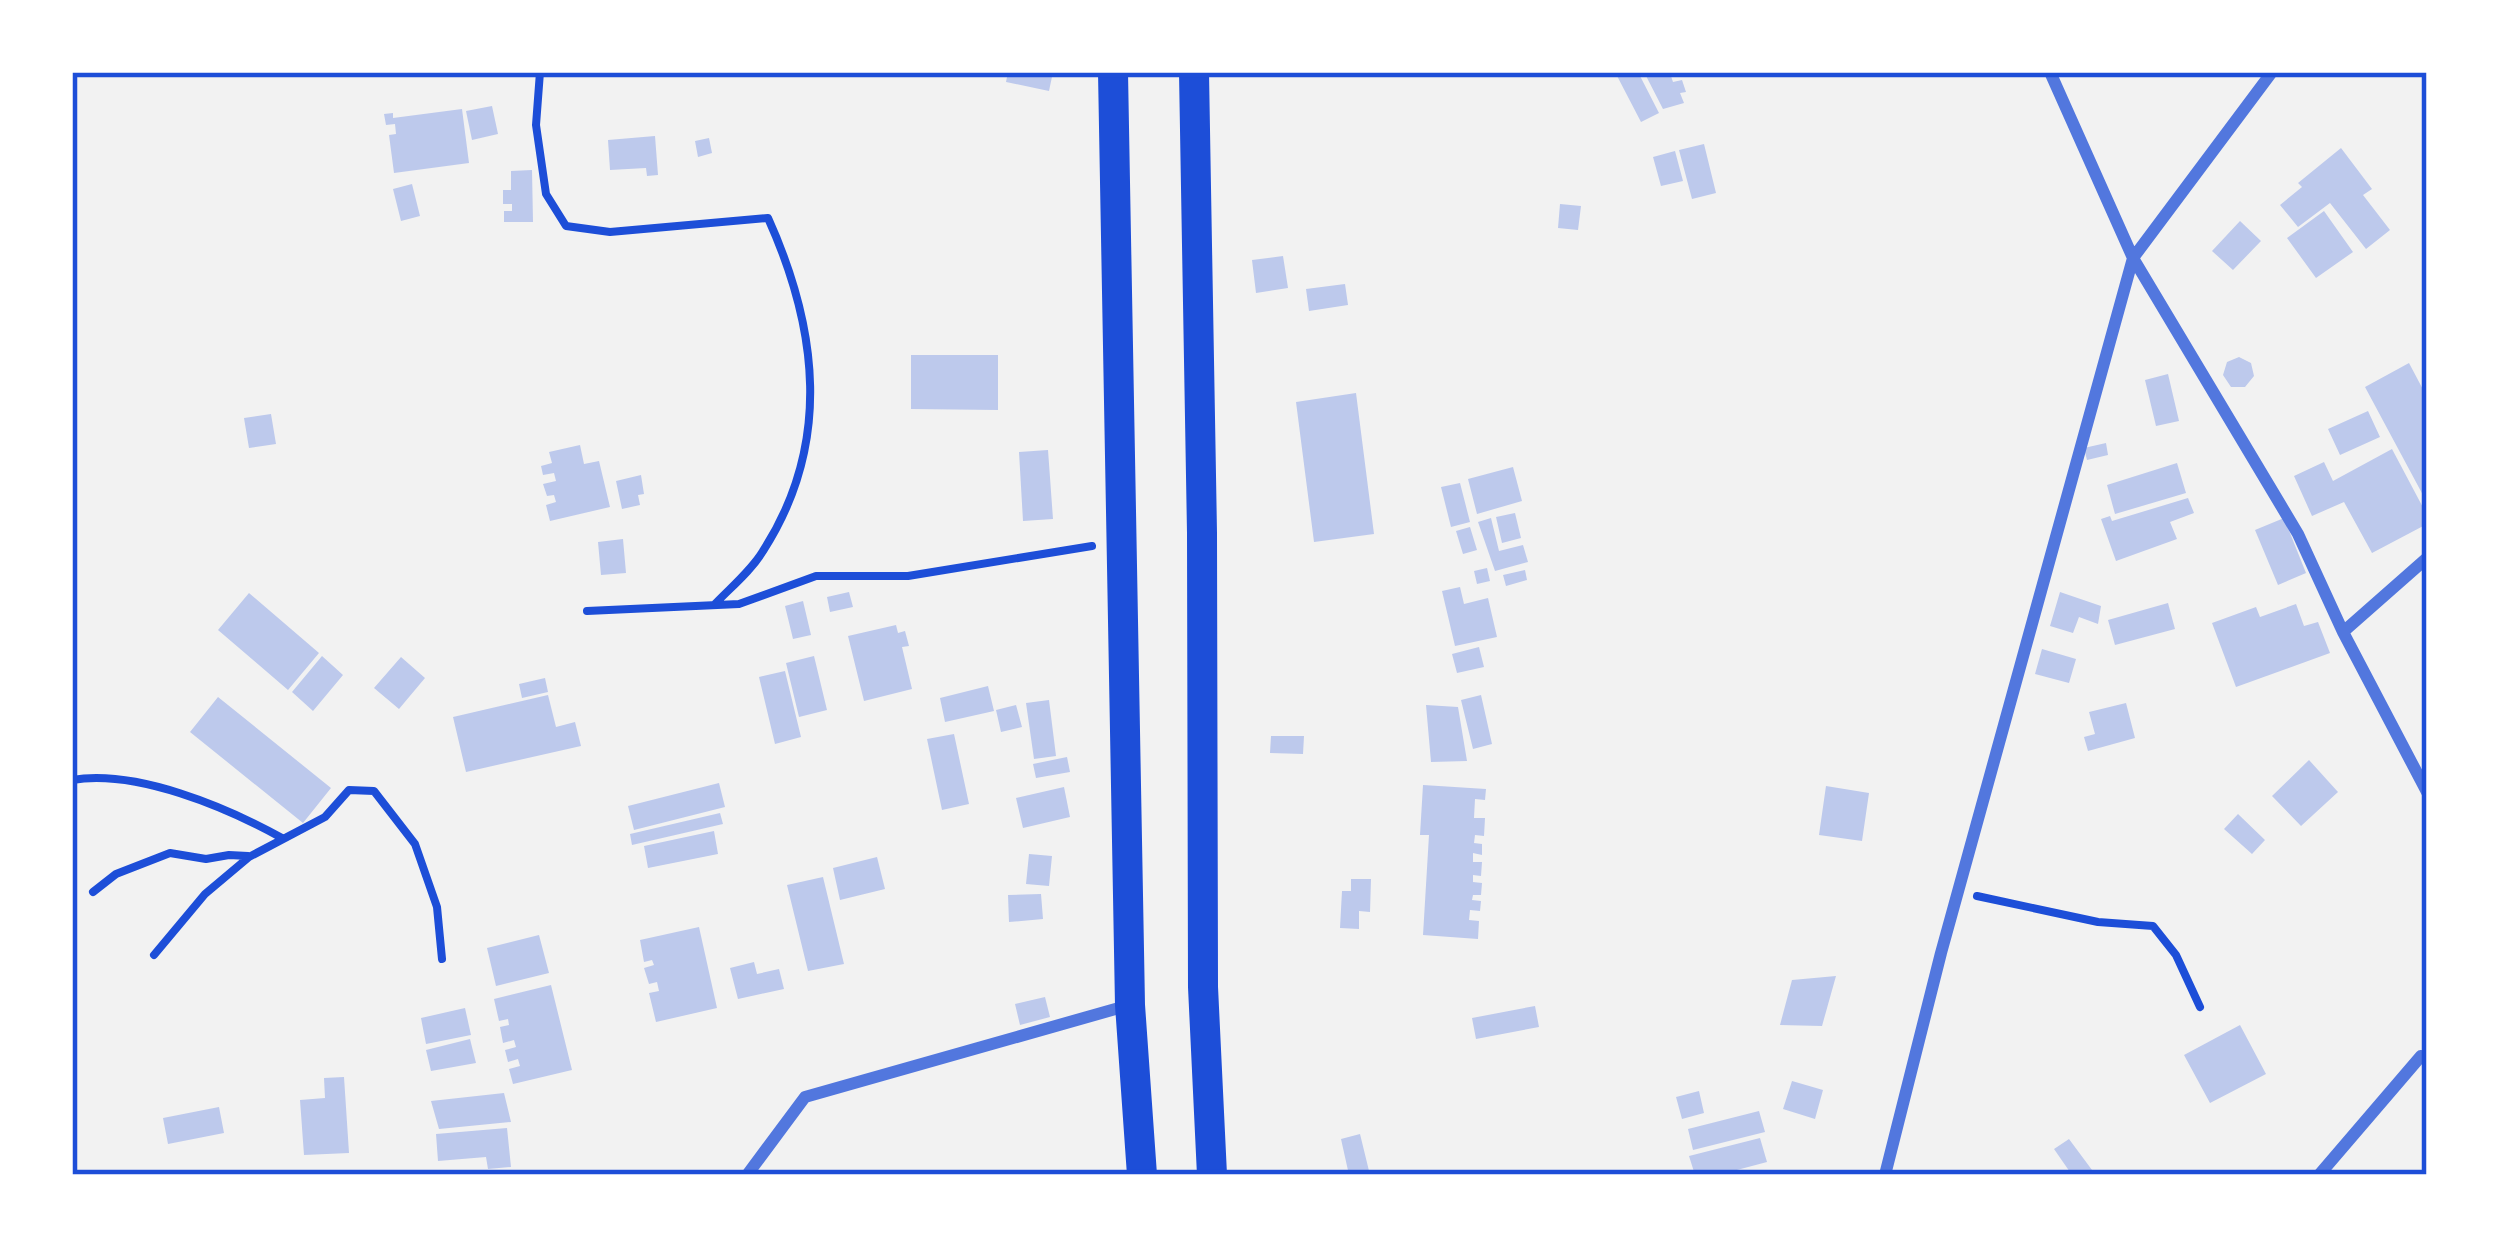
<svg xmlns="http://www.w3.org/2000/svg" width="2499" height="1247" font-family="Poppins,sans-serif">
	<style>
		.building { fill: #bdc9ec }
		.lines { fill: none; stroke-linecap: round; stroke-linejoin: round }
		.path { stroke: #1d4ed8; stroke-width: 8 }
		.minor { stroke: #5277de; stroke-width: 12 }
		.primary { stroke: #1d4ed8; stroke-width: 30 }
		.neatline { fill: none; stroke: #1d4ed8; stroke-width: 4.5 }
	</style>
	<rect width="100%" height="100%" fill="#f2f2f2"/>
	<path class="building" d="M1008,72h45l-4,19 -43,-9z
		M1615,72h23l21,41 -18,9z
		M1644,72h35l-8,4 2,6 9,-2 4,12 -6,1 4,10 -21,6z
		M492,106l6,28 -26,6 -6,-29z
		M462,109l7,54 -75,10 -5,-38 7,-1 -1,-10 -9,1 -2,-11 9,-1v5z
		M655,136l3,39 -11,1 -1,-8 -36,2 -2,-30z
		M709,138l3,15 -14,4 -3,-16z
		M1704,144l12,49 -24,6 -13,-49z
		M2341,148l31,41 -9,6 27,35 -24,19 -36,-46 -32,24 -18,-22 22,-18 -4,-4z
		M1675,151l8,30 -22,5 -8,-29z
		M532,170l1,52h-29v-11h8v-7h-9v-14h8v-19z
		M412,184l8,32 -19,5 -8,-32z
		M1560,204l21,2 -3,24 -20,-2z
		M2324,211l29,41 -37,26 -29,-40z
		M2240,221l21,20 -28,29 -21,-19z
		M1283,256l5,32 -32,5 -4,-33z
		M1345,284l3,21 -39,6 -3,-22z
		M911,355h87v55l-87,-1z
		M2239,357l12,6 3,13 -9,11h-14l-8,-12 4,-13z
		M2409,363l18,34 -3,100 -59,-110z
		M2168,374l11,47 -23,5 -11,-46z
		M1356,393l18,141 -60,8 -18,-140z
		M2368,411l12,26 -40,18 -12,-26z
		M271,414l5,30 -27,4 -5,-30z
		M2106,443l2,12 -21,5 -3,-12z
		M580,445l4,19 15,-3 11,46 -60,14 -4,-16 10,-3 -2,-7 -7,1 -4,-12 13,-3 -2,-8 -11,2 -2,-9 11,-3 -3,-11z
		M2392,449l35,66v9l-55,29 -28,-51 -32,14 -18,-40 30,-14 9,19z
		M1048,450l5,69 -30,2 -4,-69z
		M2177,463l9,30 -71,21 -8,-29z
		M1513,467l9,34 -45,13 -9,-35z
		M641,475l3,19 -6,1 2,10 -18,4 -6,-28z
		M1460,483l10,39 -19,5 -10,-40z
		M2188,498l6,15 -24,9 7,17 -61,22 -15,-42 9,-3 2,5z
		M1515,513l6,25 -19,5 -6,-26z
		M1491,518l8,33 24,-6 5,17 -33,9 -17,-49z
		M2284,518l22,55 -28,12 -23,-55z
		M1470,527l7,23 -14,4 -7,-23z
		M623,539l3,34 -25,2 -3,-33z
		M1487,568l3,13 -13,3 -3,-13z
		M1525,570l2,10 -21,6 -3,-11z
		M1460,587l4,17 24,-6 9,39 -42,9 -13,-55z
		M849,592l4,15 -23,5 -3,-15z
		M2060,592l41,14 -3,18 -19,-7 -6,16 -23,-7z
		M249,593l70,60 -31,37 -70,-60z
		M803,601l8,34 -18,4 -8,-33z
		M2168,603l7,26 -60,16 -7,-25z
		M2296,604l8,22 14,-4 12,31 -94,34 -24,-64 44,-16 4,10z
		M896,625l2,8 7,-2 4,15 -7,1 10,42 -48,12 -16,-65z
		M1479,647l5,20 -27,6 -5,-19z
		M2042,649l34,10 -7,24 -34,-9z
		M322,656l21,19 -30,36 -21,-19z
		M814,656l13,54 -28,7 -13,-54z
		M401,657l24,21 -26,31 -25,-21z
		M785,671l16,66 -26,7 -16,-67z
		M545,678l3,14 -26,6 -3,-14z
		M988,686l6,25 -49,11 -5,-24z
		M548,695l8,32 19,-5 6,24 -115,26 -13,-55z
		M1481,695l11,49 -19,5 -12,-49z
		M218,697l113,91 -28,35 -113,-91z
		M1049,700l7,56 -22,3 -8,-56z
		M2126,703l9,35 -47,13 -4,-14 11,-3 -6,-22z
		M1016,705l6,22 -21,5 -5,-22z
		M1426,705l32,2 9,54 -36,1z
		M954,734l15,70 -27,6 -15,-71z
		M1271,736h33l-1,18 -33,-1z
		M1067,757l3,15 -34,6 -3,-14z
		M2309,760l29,32 -37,34 -29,-30z
		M719,783l6,24 -91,23 -6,-24z
		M1423,785l63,4 -1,11 -10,-1 -1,19h11l-1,18 -9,-1 -1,8 8,1v11l-9,-2v9h9l-1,14 -8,-1v7l9,1 -1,12h-8l-1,5 9,1 -1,10 -10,-1 -1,10 10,1 -1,18 -55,-4 6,-100h-9z
		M1826,786l43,7 -7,48 -43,-6z
		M1064,787l6,30 -47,11 -7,-30z
		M720,813l3,11 -91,21 -2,-11z
		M2238,814l27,26 -13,14 -28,-25z
		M714,831l4,23 -70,14 -4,-22z
		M1029,854l23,2 -3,30 -23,-2z
		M877,857l8,32 -45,11 -7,-32z
		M823,877l21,87 -36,7 -21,-86z
		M1351,879h20l-1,33 -11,-1v18l-19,-1 2,-37h9z
		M1041,894l2,25 -34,3 -1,-27z
		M699,927l18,81 -61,14 -7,-29 10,-2 -2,-9 -8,2 -5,-16 10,-3 -2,-5 -8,2 -4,-22z
		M539,935l10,38 -53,13 -9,-38z
		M754,962l3,12 22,-5 5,20 -46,10 -8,-31z
		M1836,976l-14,50 -42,-1 12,-45z
		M551,985l21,85 -59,14 -4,-15 11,-3 -2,-7 -10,3 -3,-12 11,-3 -2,-7 -11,3 -3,-16 9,-2 -1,-6 -9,2 -5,-22z
		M1045,997l5,20 -30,8 -5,-21z
		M1535,1006l4,21 -63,12 -4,-21z
		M465,1008l6,27 -45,9 -5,-26z
		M2240,1025l26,49 -56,29 -26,-48z
		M470,1039l6,24 -45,8 -5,-21z
		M344,1077l5,76 -45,2 -4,-55 25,-2 -1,-20z
		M1792,1081l31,9 -8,29 -32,-10z
		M1699,1091l5,22 -22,6 -6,-22z
		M504,1093l7,29 -72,7 -8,-28z
		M219,1107l5,26 -56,11 -5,-26z
		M1759,1111l6,21 -72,18 -5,-21z
		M507,1128l4,39 -23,2 -2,-12 -48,4 -2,-27z
		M1360,1134l10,41h-21l-8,-36z
		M1760,1138l7,24 -49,13h-23l-6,-19z
		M2069,1139l23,31 -7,5h-13l-18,-26z"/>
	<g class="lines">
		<path class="path" d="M540,72l-4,53 10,69 20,32 44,6 158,-14c50,111 64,226 -5,333 -12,20 -33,37 -49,54
			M587,611l152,-7 77,-28h92l184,-30
			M72,780c64,-11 154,27 210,58
			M93,892l23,-18 54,-21 36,6 23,-4 19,1
			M1977,896l121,26 55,4 23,29 24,52
			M154,955l51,-61 44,-37 76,-40 24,-27 25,1 41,53 22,63 5,52"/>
		<path class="minor" d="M2050,72l83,186 165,276 45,98 84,160
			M2343,632l84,-74
			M747,1175l58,-78 321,-91
			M1885,1175l56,-222 192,-695 139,-186
			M2319,1175l102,-119"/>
		<path class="primary" d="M1113,72l17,933 12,170
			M1194,72l8,461 1,454 9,188"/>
	</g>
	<rect width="2499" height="1247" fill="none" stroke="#ffffff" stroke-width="150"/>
	<rect x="75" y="75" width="2349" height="1097" class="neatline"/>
</svg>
